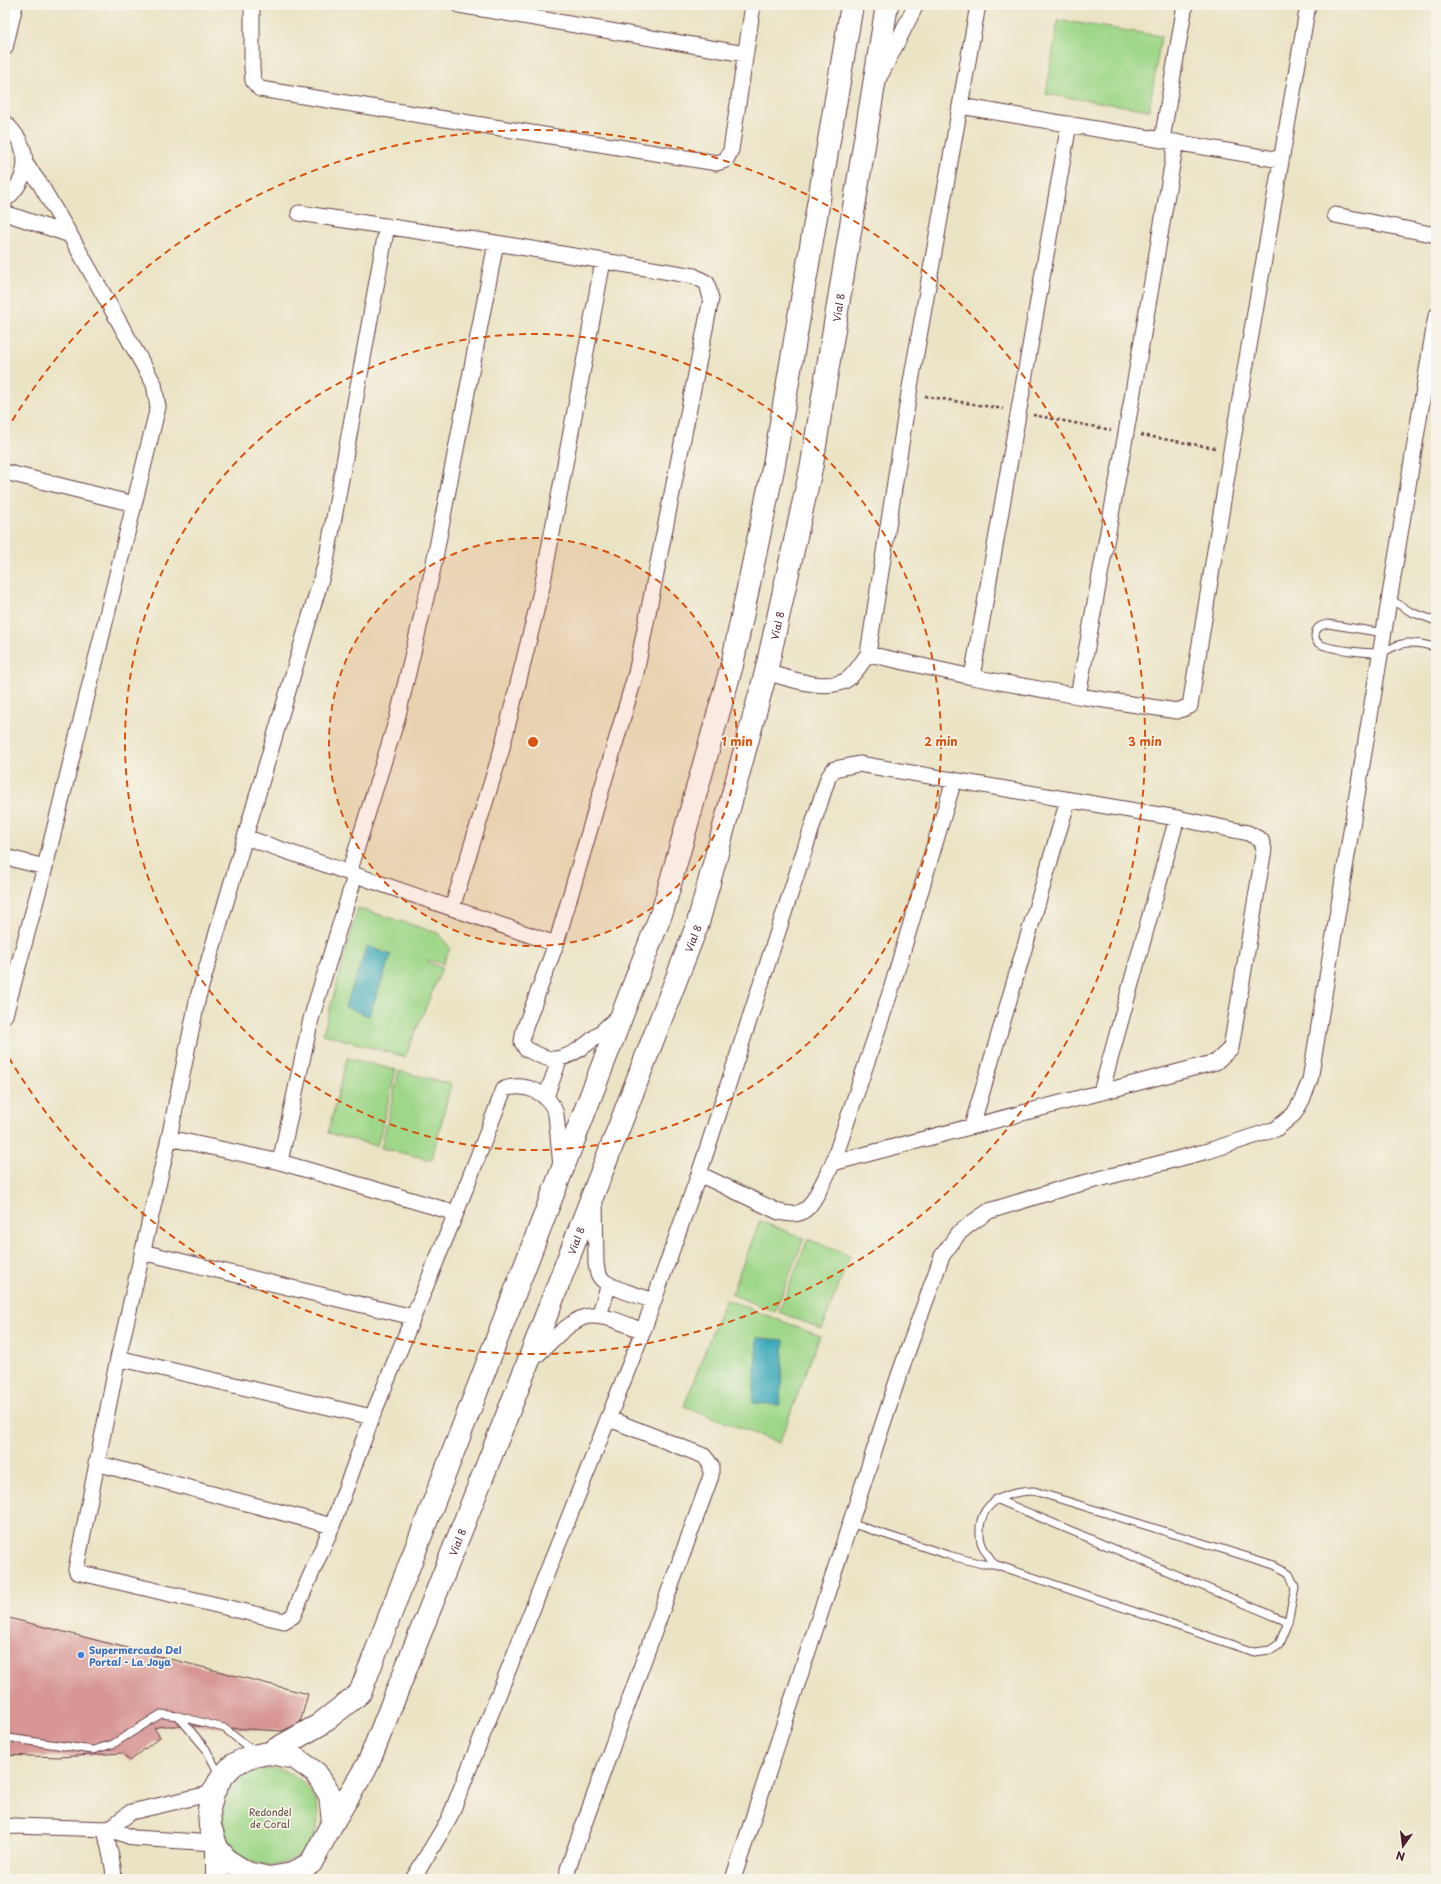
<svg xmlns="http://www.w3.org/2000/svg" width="1441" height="1884" font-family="'Playpen Sans',sans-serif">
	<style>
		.green { fill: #9fd789; stroke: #747b5a }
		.water { fill: #3ba9ba; stroke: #426472 }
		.building { fill: #d79694 }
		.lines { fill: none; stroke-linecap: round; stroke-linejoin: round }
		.lane-casing { stroke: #623c42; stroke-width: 9 }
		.street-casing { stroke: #623c42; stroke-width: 17 }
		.primary-casing { stroke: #623c42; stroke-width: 24 }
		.path { stroke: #623c42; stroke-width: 2.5; stroke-dasharray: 3 3; stroke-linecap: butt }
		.lane { stroke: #fff; stroke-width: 7 }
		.street { stroke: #fff; stroke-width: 15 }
		.primary { stroke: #fff; stroke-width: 22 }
		.ring { fill: none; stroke: #d8530f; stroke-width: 2; stroke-dasharray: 7 5 }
		.shop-dot { fill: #3f7fe0; stroke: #f7f3e8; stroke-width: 1.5 }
		.labels { text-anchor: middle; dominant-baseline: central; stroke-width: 3.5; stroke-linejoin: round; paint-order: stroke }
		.street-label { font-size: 10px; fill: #4a1f2b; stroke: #f7f3e8 }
		.shop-label { font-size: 10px; font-weight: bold; fill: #366cbe; stroke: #f7f3e8; text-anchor: start }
		.park-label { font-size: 10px; fill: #5f4d42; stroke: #f7f3e8 }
		.centre { fill: #d8530f; stroke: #f7f3e8; stroke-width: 2 }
		.ring-label { font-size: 12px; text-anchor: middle; font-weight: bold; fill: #d8530f; stroke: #f7f3e8; stroke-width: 3.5; stroke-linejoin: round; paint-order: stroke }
	</style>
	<rect width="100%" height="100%" fill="#f7f3e8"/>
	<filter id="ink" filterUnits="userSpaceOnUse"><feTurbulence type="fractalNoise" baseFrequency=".025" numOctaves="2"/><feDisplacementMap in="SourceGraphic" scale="8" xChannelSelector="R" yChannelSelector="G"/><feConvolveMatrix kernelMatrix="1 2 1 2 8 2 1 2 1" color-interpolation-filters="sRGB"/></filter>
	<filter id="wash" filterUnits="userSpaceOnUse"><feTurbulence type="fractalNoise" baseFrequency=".012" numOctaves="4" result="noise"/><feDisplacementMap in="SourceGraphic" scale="16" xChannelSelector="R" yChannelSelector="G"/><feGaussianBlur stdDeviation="0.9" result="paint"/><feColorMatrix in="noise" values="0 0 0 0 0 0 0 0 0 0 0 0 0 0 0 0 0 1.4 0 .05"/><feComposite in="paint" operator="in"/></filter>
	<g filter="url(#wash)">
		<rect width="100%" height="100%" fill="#eae3c4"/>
		<path class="green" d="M1058,20l103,16 -12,74 -103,-16z
			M358,908l80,25 12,15 -7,16 -14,-4 -1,2 14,6 -37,89 -82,-23z
			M347,1058l49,12 -19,76 -49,-13z
			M399,1071l52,13 -19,76 -51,-12z
			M760,1221l44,17 -29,74 -44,-18z
			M808,1239l42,17 -28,73 -43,-17z
			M725,1299l95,37 -41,107 -95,-37z
			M222 1817a48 48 0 1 1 96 0a48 48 0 1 1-96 0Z"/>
		<path class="water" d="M367,946l24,9 -22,61 -24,-9z
			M757,1338l27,2 -4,65 -27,-2z"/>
		<g id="blocks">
			<path class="building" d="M5,1617l303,77 -8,29 -18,8 -87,-5h-33l-8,2 6,9 -30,24 -8,-8 -63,4 -54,-2z"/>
		</g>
	</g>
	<g filter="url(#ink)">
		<use href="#blocks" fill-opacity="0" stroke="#623c42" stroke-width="1"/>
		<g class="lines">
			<defs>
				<path id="lane" d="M1390,599l21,13 25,9
					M1384,633l-56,-9c-5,1 -10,2 -12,7 -2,6 -1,11 4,13 10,6 48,9 59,9 8,-1 15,-8 23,-9 11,-3 23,1 34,3
					M996,1499l292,123
					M850,1523l98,32 34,9h12l260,88 16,-2 9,-6 9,-22 7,-35 -6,-14 -15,-8 -240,-74c-32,1 -60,13 -53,51 2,7 9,16 13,22
					M178,1716l28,33 14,27
					M8,1738l85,12 20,-6 48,-30 17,2 46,12 29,23"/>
				<path id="street" d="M252,5v63l1,13 7,8 457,74 9,-3 5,-10 22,-145
					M459,5l286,49
					M5,48l10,-43
					M881,74l35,-69
					M960,106l321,54
					M5,123c26,24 27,53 0,77
					M1162,140l23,-135
					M5,213l65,22
					M299,213l197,30 198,33 13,7 4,16 -75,374 -80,271 -32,86 -2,12 4,7c7,3 18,10 26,10 23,1 52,-30 68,-44
					M1335,215l101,20
					M387,226l-61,336 -128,435 -29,141 -51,220 -42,211 1,3 207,49 9,-5 39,-90 40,-109 84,-204 48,-124c21,-7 45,3 52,25l5,53
					M5,472l129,32
					M868,654l104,23 106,19 99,15 13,-5 41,-255 77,-446
					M766,672c21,6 63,21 82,7 8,-6 14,-17 20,-25l41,-261 69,-388
					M972,677l97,-553
					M1078,696l48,-263 50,-291
					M245,837l311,107
					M5,857l40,10
					M349,873l48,-154 35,-146 64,-330
					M452,908l49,-156 41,-165 61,-326
					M5,1015l40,-148 113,-460 -4,-23 -84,-149 -30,-51 -15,-21
					M1101,1092l76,-274
					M546,1097l14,-39
					M972,1126l96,-326
					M169,1138l111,24 176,51
					M280,1162l31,-143 44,-143
					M833,1163l57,-170 64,-213
					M595,1199l1,65c1,7 2,13 8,17 9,8 37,15 50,20
					M142,1252l271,65
					M599,1316l10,-32
					M118,1358l254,59
					M530,1362c14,-13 41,-45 60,-46 18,-1 37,9 53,15
					M96,1463l236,63
					M5,1828l8,-2 96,3 25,9 81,5
					M105,1829l8,38 1,12
					M109,1829l22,-17 82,-19
					M413,1879l36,-60 194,-488 56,-157 129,-396 6,-9 25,-5 318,54 71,15 13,7 3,9 -33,199 -15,14 -383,101c-5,9 -20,42 -27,46 -8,7 -18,5 -27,3l-80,-38
					M567,1879l1,-10 5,-15 138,-378v-11l-7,-9 -97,-38
					M733,1879l166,-504 43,-119 16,-22 12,-10 19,-13 75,-23 144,-37 68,-22 18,-15 8,-14 8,-20 126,-764"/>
				<g id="primary">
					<path d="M269,1753l26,5 21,15 14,22 3,27 -22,41 -19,11 -23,4 -22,-5 -19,-12 -11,-13 -7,-22 -1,-17 4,-16 8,-15 12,-13 15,-8 21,-4 50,-28 41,-32 303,-784 69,-244 42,-201 78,-459"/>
					<path id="s1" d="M333,1822l35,-58 159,-399 171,-442 68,-251 46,-208 75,-459"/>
					<path d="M217,1879v-31"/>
				</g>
			</defs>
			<use href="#lane" class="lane-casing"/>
			<use href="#street" class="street-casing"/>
			<use href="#primary" class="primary-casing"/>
			<path class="path" d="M925,396l78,13
				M1033,415l78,15
				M1141,435l74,13"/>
			<use href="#lane" class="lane"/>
			<use href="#street" class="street"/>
			<use href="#primary" class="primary"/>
		</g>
	</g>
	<circle cx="533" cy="742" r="204" fill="#d8530f" fill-opacity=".12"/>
	<g class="ring">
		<circle cx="533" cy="742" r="204"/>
		<circle cx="533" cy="742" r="408"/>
		<path d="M6 431A612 612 0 1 1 6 1053"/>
	</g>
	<circle class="shop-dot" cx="81" cy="1655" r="4"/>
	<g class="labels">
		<g class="street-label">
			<text stroke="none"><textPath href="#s1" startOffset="1603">Vial 8</textPath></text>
			<text stroke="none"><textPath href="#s1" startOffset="1279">Vial 8</textPath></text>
			<text stroke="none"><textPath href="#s1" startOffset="955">Vial 8</textPath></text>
			<text stroke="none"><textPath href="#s1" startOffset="631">Vial 8</textPath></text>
			<text stroke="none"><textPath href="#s1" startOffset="307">Vial 8</textPath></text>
		</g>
		<g class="shop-label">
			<text x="89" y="1649">Supermercado Del<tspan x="89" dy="12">Portal - La Joya</tspan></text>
		</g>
		<g class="park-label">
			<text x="270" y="1811">Redondel<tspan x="270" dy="12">de Coral</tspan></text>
		</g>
	</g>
	<circle cx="533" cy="742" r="6" class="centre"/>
	<g class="ring-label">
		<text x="737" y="746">1 min</text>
		<text x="941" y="746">2 min</text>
		<text x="1145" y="746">3 min</text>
	</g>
	<rect width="1441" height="1884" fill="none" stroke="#f7f3e8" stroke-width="20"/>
	<g transform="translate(1403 1846) rotate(194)" stroke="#f7f3e8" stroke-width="3" paint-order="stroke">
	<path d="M0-3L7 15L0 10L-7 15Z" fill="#4a1f2b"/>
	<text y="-6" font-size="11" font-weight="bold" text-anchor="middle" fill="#4a1f2b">N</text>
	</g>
</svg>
